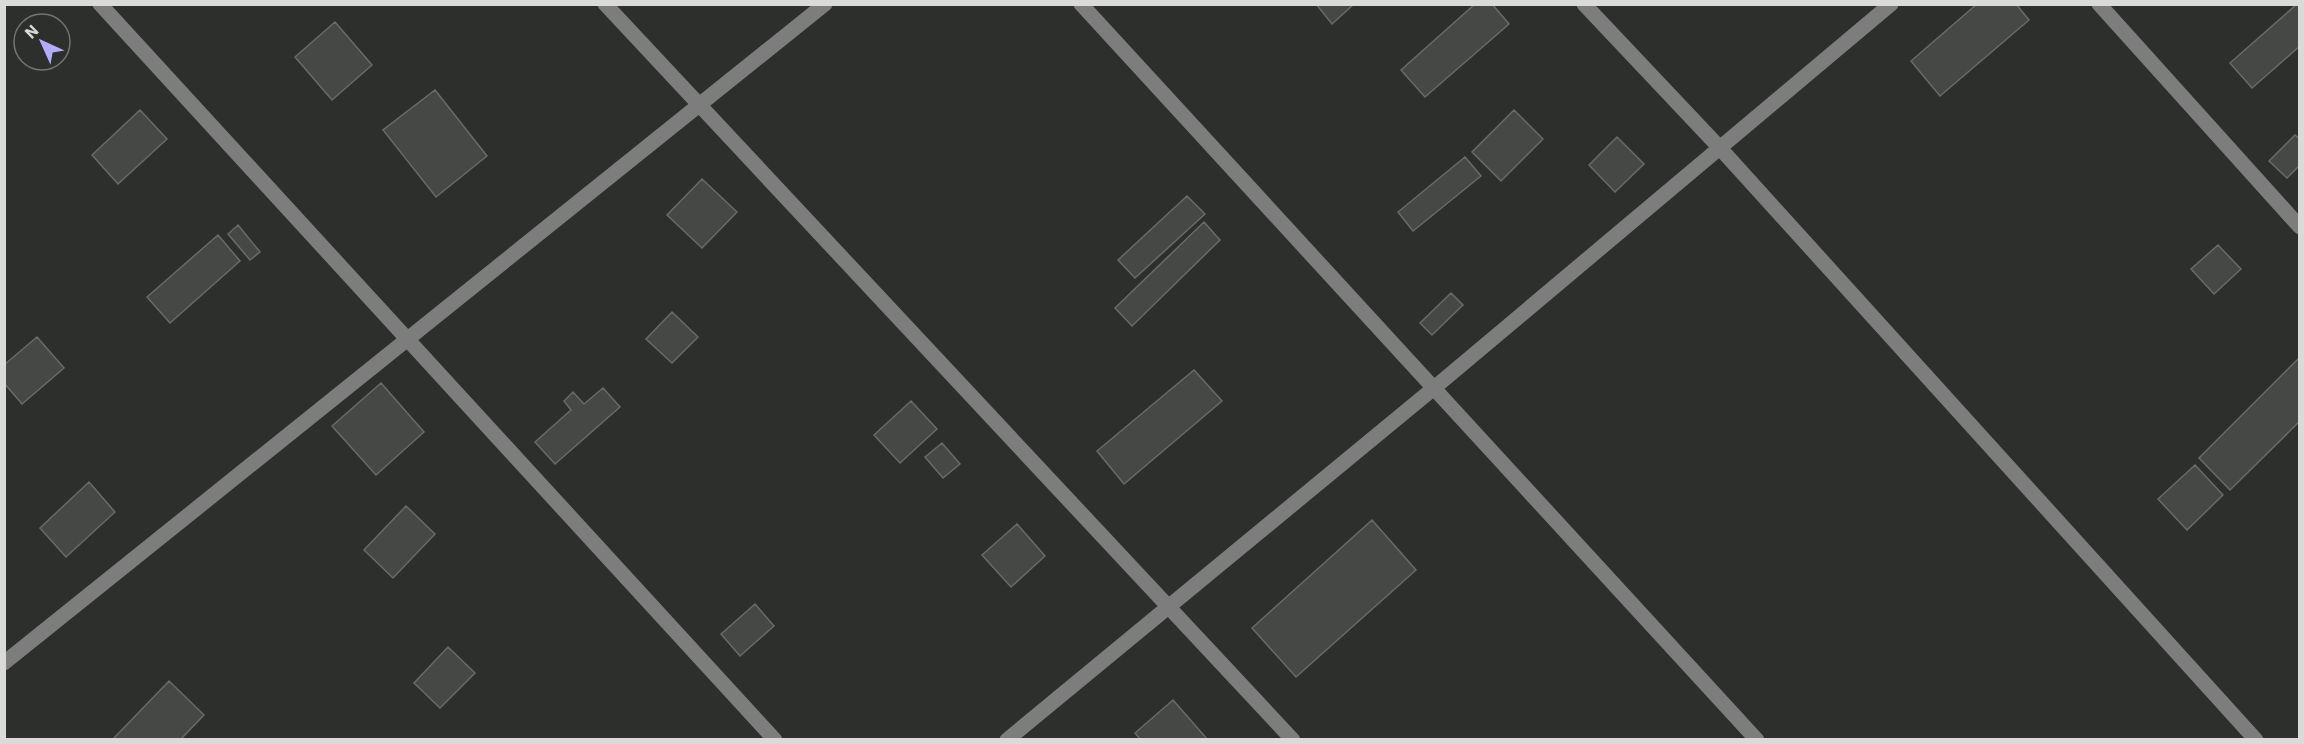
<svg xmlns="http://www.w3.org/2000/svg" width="2304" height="744" font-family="'IBM Plex Sans',sans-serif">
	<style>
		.building { fill: #464845; stroke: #696b68; stroke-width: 1.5 }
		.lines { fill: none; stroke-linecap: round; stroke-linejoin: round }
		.minor { stroke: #7c7d7c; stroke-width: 15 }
	</style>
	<rect width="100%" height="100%" fill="#2d2f2c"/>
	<path class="building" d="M1316,4h38l-22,20z
		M1475,4h17l17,20 -84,73 -24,-27z
		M1977,4h39l13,16 -89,76 -29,-35z
		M2297,4h3v42l-48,42 -22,-25z
		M335,22l37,43 -40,35 -37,-43z
		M435,90l52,66 -51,41 -53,-67z
		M140,110l27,29 -49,45 -26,-29z
		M1514,110l29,29 -42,42 -29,-29z
		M2295,135l5,4v26l-13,13 -18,-17z
		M1617,137l27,27 -29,28 -26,-27z
		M1465,157l16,19 -68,55 -15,-19z
		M702,179l35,33 -35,36 -35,-33z
		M1187,196l18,18 -70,64 -17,-18z
		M1204,222l16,18 -88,86 -17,-18z
		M238,225l22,27 -10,8 -22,-26z
		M218,235l22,26 -70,62 -23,-26z
		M2218,245l23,24 -27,25 -23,-25z
		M1451,293l12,12 -31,30 -12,-12z
		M672,312l26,25 -26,26 -26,-24z
		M37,337l27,31 -42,36 -18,-21v-18z
		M2300,357v64l-70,69 -31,-32z
		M1194,370l28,31 -98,83 -27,-33z
		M381,383l43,49 -48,43 -44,-49z
		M603,388l17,19 -65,57 -20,-22 36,-32 -7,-9 9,-9 11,12z
		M911,401l26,28 -37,34 -26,-28z
		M942,443l18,21 -17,14 -18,-21z
		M2195,465l28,30 -36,35 -29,-31z
		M89,482l26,30 -49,45 -26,-29z
		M406,506l29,28 -42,44 -29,-28z
		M1372,520l44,50 -120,107 -44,-49z
		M1017,524l28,32 -34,31 -29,-32z
		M755,604l19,22 -34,30 -19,-22z
		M448,647l27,26 -35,35 -26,-25z
		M169,681l35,34 -24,25h-64l-2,-2z
		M1173,700l35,40h-67l-6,-7z"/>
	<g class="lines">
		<path class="minor" d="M100,4l675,736
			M605,4l688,736
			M1081,4l676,736
			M1584,4l135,143 537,593
			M2099,4l201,223
			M4,663l821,-659
			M1007,740l427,-352 457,-384"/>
	</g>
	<rect width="2304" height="744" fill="none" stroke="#dadbd9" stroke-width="12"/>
	<g transform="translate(42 42) rotate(315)"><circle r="28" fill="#2d2f2c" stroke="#727471" stroke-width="1.5"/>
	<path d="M0-4.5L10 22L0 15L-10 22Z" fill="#b2adf9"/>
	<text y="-9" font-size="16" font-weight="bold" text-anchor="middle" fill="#dadbd9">N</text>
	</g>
</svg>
